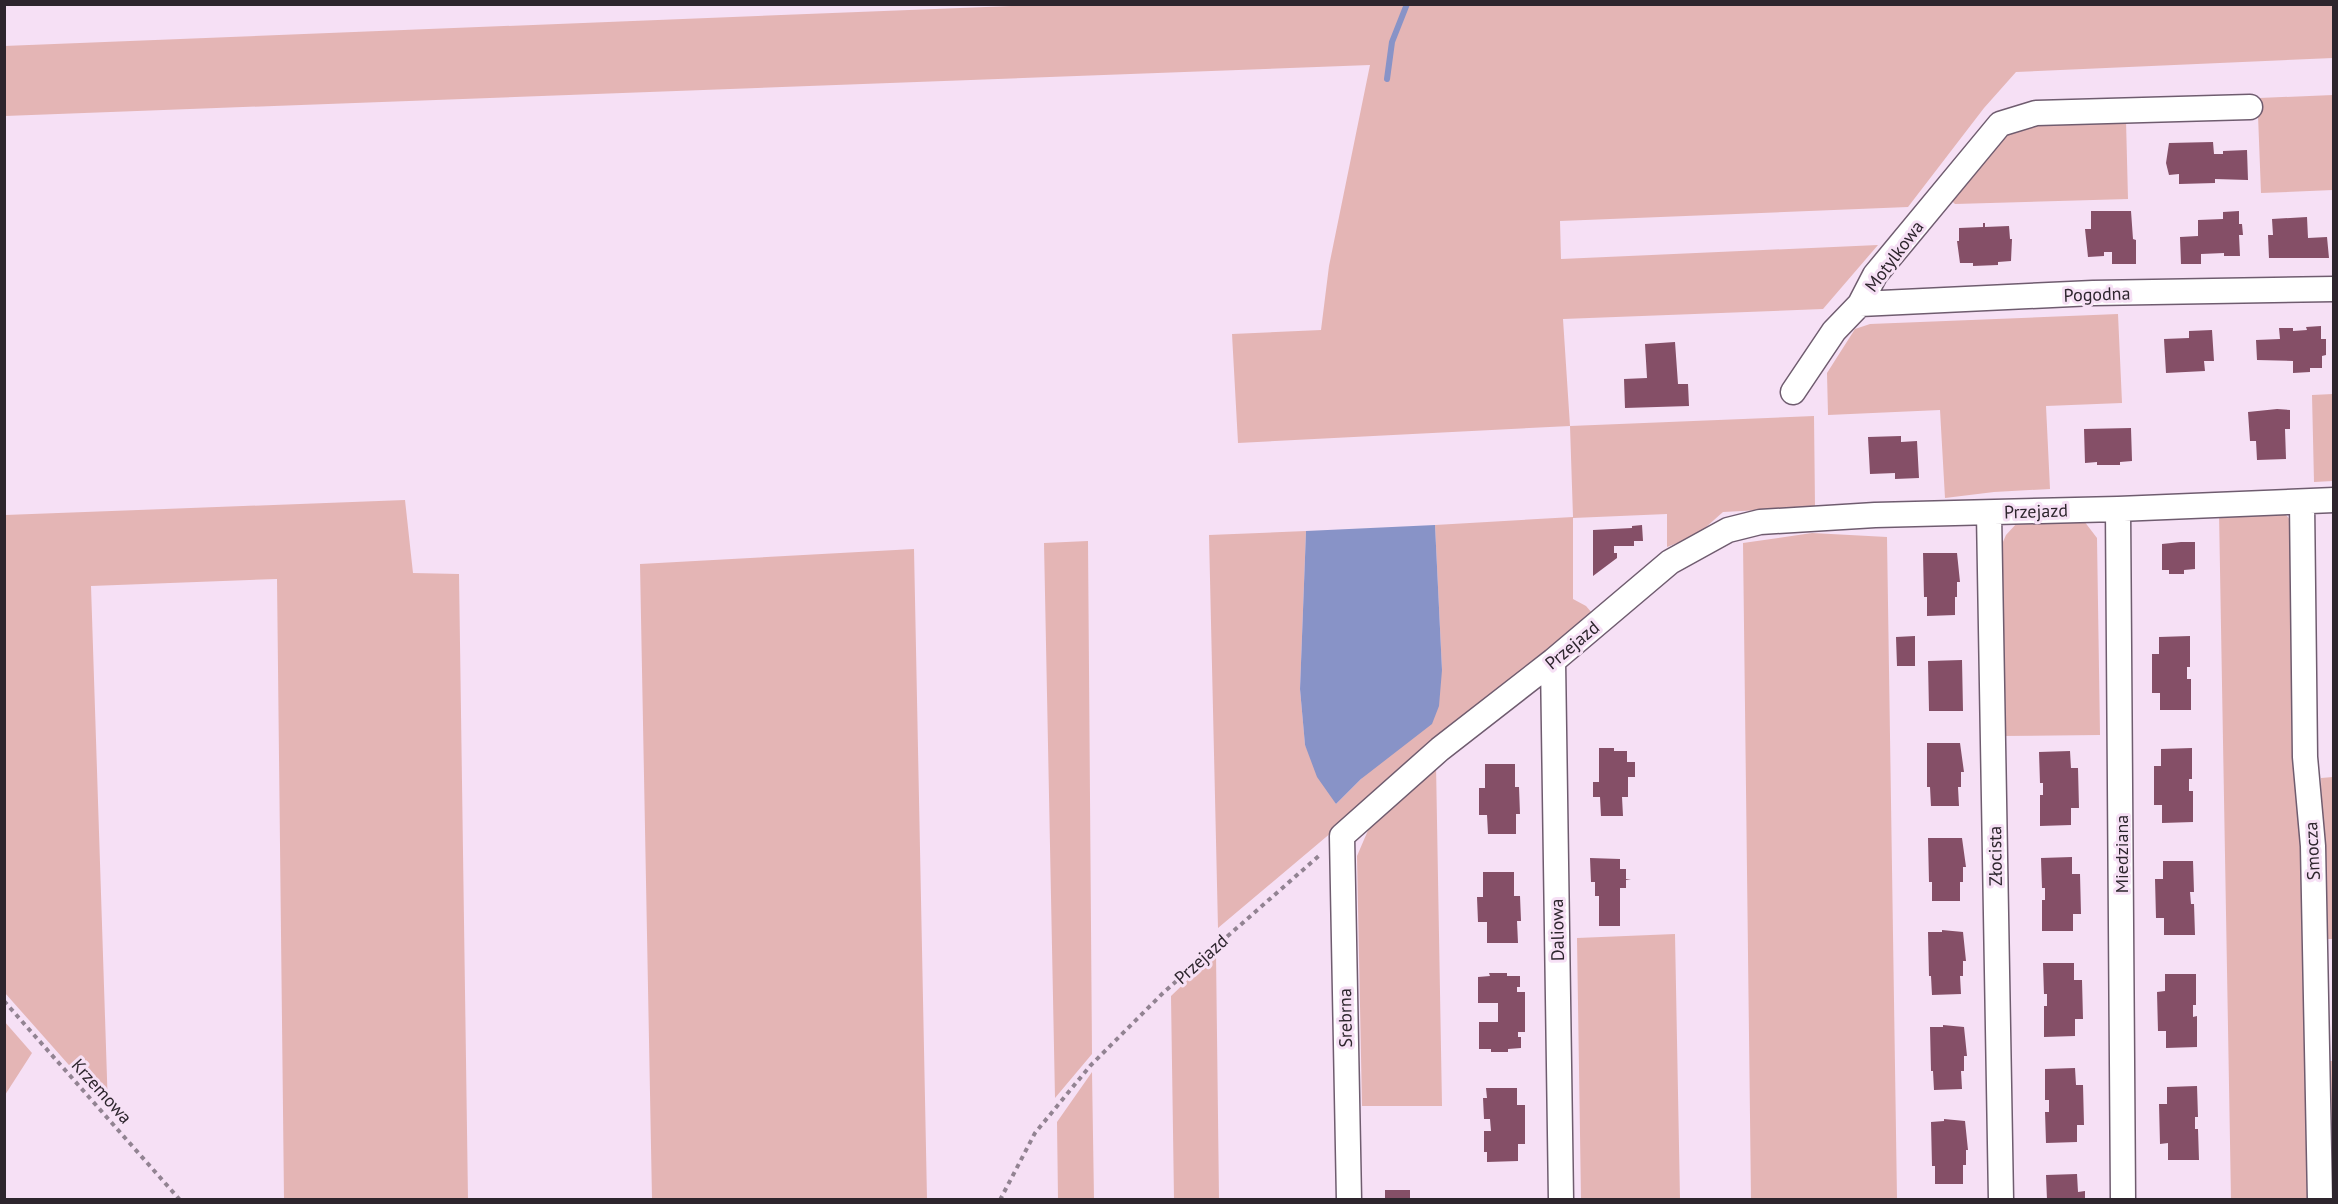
<svg xmlns="http://www.w3.org/2000/svg" width="2338" height="1204" font-family="'PT Sans',sans-serif">
	<style>
		.green { fill: #e4b5b5 }
		.water { fill: #8893c7 }
		.lines { fill: none; stroke-linecap: round; stroke-linejoin: round }
		.stream { stroke: #8893c7; stroke-width: 6 }
		.building { fill: #854f67 }
		.street-casing { stroke: #6f5c6f; stroke-width: 27 }
		.path { stroke: #928392; stroke-width: 4; stroke-dasharray: 4.5 4.5; stroke-linecap: butt }
		.street { stroke: #fff; stroke-width: 24 }
		.labels { text-anchor: middle; dominant-baseline: central; stroke-width: 6; stroke-linejoin: round; paint-order: stroke }
		.street-label { font-size: 18px; fill: #2d252d; stroke: #f6e0f5 }
	</style>
	<rect width="100%" height="100%" fill="#f6e0f5"/>
	<path class="green" d="M1059,4l1275,1 -1,53 -317,14 -32,36 -76,99 -348,14 1,38 317,-14 -55,64 -260,10 7,107 244,-10 1,91 -92,5 -27,24 -29,11v-33l-94,4v81l13,7 6,7 -374,315 -9,-393 97,-4 -6,158 5,56 31,59 25,-25 81,-109 -7,-145 138,-8 -3,-91 -332,17 -6,-109 89,-4 8,-64 41,-201 -1365,51 -1,-70z
		M2333,95v95l-72,3 -3,-78 1,-17z
		M2041,119l85,1 2,79 -173,5 -7,-7 48,-55 22,-15z
		M2118,314l4,89 -76,3 4,83 -56,3 -49,6 -5,-88 -112,5 -1,-42 28,-44 15,-5z
		M2333,394v87l-19,1 -2,-87z
		M405,500l8,73 46,1 9,625h-184l-7,-620 -186,7 17,523 -103,-116v-478z
		M2279,511l8,5 6,8 12,299 7,376h-81l-12,-687z
		M2084,521l13,17 3,197 -101,1v-185l7,-16 11,-12z
		M1812,533l75,4 10,662h-146l-8,-656z
		M1088,541l4,513 -37,44 -11,-555z
		M914,549l13,650h-275l-12,-635z
		M1436,764l6,342h-80l-5,-250 15,-35z
		M2333,777v162h-9l-3,-161z
		M1675,934l5,265h-99l-4,-261z
		M1216,953l3,246h-45l-3,-203z
		M4,1021l28,32 -27,42h-1z
		M2326,1061h7v138h-2z
		M1092,1072l2,127h-36l-1,-77z"/>
	<path class="water" d="M1435,525l7,145 -3,36 -7,18 -71,55 -25,25 -19,-27 -12,-32 -5,-56 6,-158z"/>
	<g class="lines">
		<path class="stream" d="M1387,79l5,-37 15,-38"/>
	</g>
	<path class="building" d="M2213,142l1,12h9v-3l24,-1 1,30 -33,-1v4l-36,1v-10l-10,1 -3,-12 3,-20z
		M2091,211h40l2,28 3,1v24h-24v-12h-8v4l-16,1 -3,-28h6z
		M2239,211v13h3l1,11h-4l1,21h-16v-3l-23,1v10h-20l-1,-27 18,-1v-16l25,-1v-7z
		M2307,217l1,21 19,-1 2,21h-60l-1,-23h5l-1,-16z
		M1983,223h2v4l24,-1 1,13h2l-1,22 -13,1v3l-25,1v-3h-13l-3,-22h2v-13l24,-1z
		M2321,326v13h5v16l-4,1v12h-12v4l-17,1v-12l-36,-1 -1,-20 24,-1 -1,-11h14v3l14,-1 -1,-3z
		M2212,330l2,31h-10l1,10 -39,2 -2,-34 25,-1v-7z
		M1675,342l3,42h10l1,22 -64,2 -1,-29 23,-1 -2,-34z
		M2277,409l13,1v19h-5l1,30 -29,1 -1,-19h-6l-2,-29z
		M2131,428l1,33 -12,1v3h-23v-3l-12,1 -1,-34z
		M1901,436v6l16,-1 2,37 -24,1v-6l-25,1 -2,-37z
		M1642,525l1,16h-9v5h-20v7h3v5l-24,18v-46l39,-2v-2z
		M2181,542h14v27l-11,1v4h-15v-4h-7v-26z
		M1923,553h34l3,29h-3v15h-2v18l-28,1v-19h-3z
		M1915,636v30h-18l-1,-29z
		M2190,636v31h-3v12h4v31h-31v-17h-8v-39h7v-17z
		M1962,660l1,51h-34l-1,-50z
		M1927,743h33l4,29h-3v15h-3l1,19h-28l-1,-19h-3z
		M1599,748h15v3h13v11h8v15h-7v20h-6l1,19h-22l-1,-19h-7v-15h6z
		M2192,748v31h-3v12h4v31l-31,1v-18h-8v-39h7v-17z
		M2070,751l1,17h7l1,40h-8v17l-31,1v-31h3v-12h-3l-1,-31z
		M1485,764h30v23h4l1,27h-4v20h-28l-1,-19h-8v-27h6z
		M1928,838h34l4,29h-3v15h-3v19h-28v-19h-3z
		M2072,857v17h8l1,40h-8v17h-31v-31h3v-12h-3l-1,-30z
		M1590,858l30,1v10h6v10h5l-5,1v8h-6v38h-21v-30h-4v-14h-4z
		M2163,861h30l1,31h-4l1,12h3l1,31h-31v-17h-8l-1,-39h8z
		M1483,872h31v24h6l1,25h-4l1,22h-31v-21h-9l-1,-25h6z
		M1942,930l21,2 3,29h-3v15h-3l1,18 -29,1 -1,-19h-2l-1,-44h14z
		M2043,963h31v17h8l1,39h-8v17l-31,1v-31h3v-12h-3z
		M1489,973h18v3h13v11h-3v5h8v40h-7v5h3v11l-13,1v3h-17v-3h-12v-27h19v-19h-20v-26l12,-1z
		M2165,974h31v31h-3v12l4,-1v31l-31,1v-17h-8l-1,-39 8,-1z
		M1943,1025l21,2 3,29h-3v15h-3l1,18 -28,1 -1,-19h-2l-1,-44h13z
		M2075,1068l1,17h7l1,40h-7v17l-31,1 -1,-31h4v-12h-4v-31z
		M2197,1086l1,31h-3v12h3l1,31h-31v-17l-8,1 -1,-40h8v-17z
		M1486,1088h31v17h8v39h-7v17l-31,1v-10h-3v-21h7l-1,-12h-6l-1,-21h4z
		M1944,1119l21,2 3,29h-2v15h-3v19h-28v-18h-3l-1,-44 13,-1z
		M2077,1174l1,18 7,-1v9h-38l-1,-25z
		M1385,1190h25v10h-25z"/>
	<g class="lines">
		<defs>
			<path id="street" d="M1860,304l233,-11 241,-4
				M1793,392l41,-61 26,-27 15,-29 125,-151 36,-11 214,-6
				M2302,502l3,255 8,89 7,354
				M2118,509l5,691
				M1989,513l12,687
				M1553,661l8,539
				M1349,1200l-7,-364 98,-87 113,-88 117,-99 58,-32 32,-8 115,-7 243,-6 216,-9"/>
		</defs>
		<use href="#street" class="street-casing"/>
		<path class="path" d="M4,1001l176,199
			M1000,1200l35,-67 55,-67 73,-73 158,-139"/>
		<use href="#street" class="street"/>
	</g>
	<g class="labels">
		<g class="street-label">
			<text transform="translate(1894 256) rotate(-53)">Motylkowa</text>
			<text transform="translate(2097 294) rotate(-2)">Pogodna</text>
			<text transform="translate(2036 511) rotate(-2)">Przejazd</text>
			<text transform="translate(1572 645) rotate(-40)">Przejazd</text>
			<text transform="translate(2312 851) rotate(-93)">Smocza</text>
			<text transform="translate(2121 854) rotate(-90)">Miedziana</text>
			<text transform="translate(1995 856) rotate(-91)">Złocista</text>
			<text transform="translate(1557 930) rotate(-91)">Daliowa</text>
			<text transform="translate(1201 959) rotate(-42)">Przejazd</text>
			<text transform="translate(1345 1018) rotate(-91)">Srebrna</text>
			<text transform="translate(102 1091) rotate(48)">Krzemowa</text>
		</g>
	</g>
	<rect width="2338" height="1204" fill="none" stroke="#2d252d" stroke-width="12"/>
</svg>
